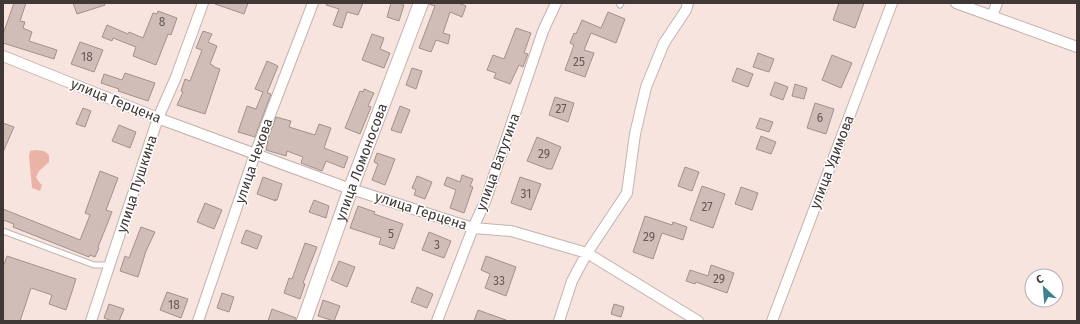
<svg xmlns="http://www.w3.org/2000/svg" width="1080" height="324" font-family="'Fira Sans',sans-serif">
	<style>
		.green { fill: #eab3a5 }
		.building { fill: #d0bdb8; stroke: #a3918d }
		.lines { fill: none; stroke-linecap: round; stroke-linejoin: round }
		.lane-casing { stroke: #c5b2ad; stroke-width: 7 }
		.street-casing { stroke: #c5b2ad; stroke-width: 12 }
		.secondary-casing { stroke: #c5b2ad; stroke-width: 16 }
		.lane { stroke: #fff; stroke-width: 5 }
		.street { stroke: #fff; stroke-width: 10 }
		.secondary { stroke: #fff; stroke-width: 14 }
		.labels { text-anchor: middle; dominant-baseline: central; stroke-width: 3; stroke-linejoin: round; paint-order: stroke }
		.number-label { font-size: 12px; fill: #645956 }
		.street-label { font-size: 14px; fill: #403836; stroke: #fff }
	</style>
	<rect width="100%" height="100%" fill="#f7e4df"/>
	<path class="green" d="M36,150l8,1 5,4v7l-10,9 -3,6 3,5 3,3 -2,6 -8,-3 -3,-32 1,-5z"/>
	<path class="building" d="M14,3h12l-6,18 5,1 -2,6 9,4 -3,9 28,9 -3,9 -51,-16v-9z
		M73,3h31l1,2 -28,9z
		M215,3h33l-4,11 -29,-10z
		M327,3h36l-5,12 -11,-3 -5,16 -9,-3 6,-16 -13,-4z
		M391,3h12l-1,2h2l-5,16 -12,-4z
		M429,3h29l8,3 -4,11 -12,-5 -7,21 7,2 -2,9 -12,-4 -5,12 -12,-4 16,-42 -6,-2z
		M839,3h25l-9,25 -22,-8z
		M158,11l19,7 -6,17 -3,-1 -12,31 -23,-9 3,-9 -23,-9 -1,3 -10,-4 5,-12 21,9 1,-2 14,6 10,-25 4,1z
		M608,12l17,7 -9,24 -25,-10 -7,17 10,3 -9,24 -20,-7 9,-25 -4,-2 4,-10 2,1 6,-14 19,8z
		M516,28l15,5 -7,20 4,1 -5,13 -4,-2 -9,19 -16,-6 2,-5 -9,-3 6,-15 11,4z
		M203,31l9,3 -4,8 9,4 -7,18 4,2v1l6,2 -15,45 -28,-9 6,-13 -2,-1 4,-12 5,2 12,-31 -6,-2z
		M372,34l12,4 -4,11 10,4 -6,15 -22,-8z
		M80,42l23,8 -9,22 -23,-8z
		M758,53l16,6 -5,13 -16,-5z
		M832,55l20,8 -11,25 -19,-8z
		M267,61l11,5 -11,27 4,1 -16,43 -17,-5 9,-26 9,3 7,-17 -8,-3z
		M412,68l10,3 -6,18 -10,-4z
		M737,68l16,6 -5,13 -16,-6z
		M125,73l30,10 -7,18 -30,-10 1,-2 -18,-6 3,-9 18,6z
		M775,82l13,5 -5,13 -13,-5z
		M795,84l12,4 -3,11 -12,-3z
		M364,89l10,4 -6,13 3,1 -11,27 -15,-6 15,-37 3,1z
		M555,97l19,6 -6,19 -19,-7z
		M815,103l19,6 -8,25 -19,-6z
		M400,106l10,4 -9,23 -10,-3z
		M83,108l8,3 -6,16 -9,-3z
		M276,117l15,4 -2,6 26,8 4,-11 12,4 -7,20 24,9 -4,11 -18,-7 -4,10 -21,-8 2,-6 -16,-6 -1,5 -20,-6 2,-9h-1z
		M760,118l13,4 -4,10 -13,-4z
		M3,123l11,4 -11,25z
		M119,125l17,7 -6,16 -18,-7z
		M761,136l15,6 -5,12 -15,-5z
		M537,137l24,10 -9,22h-4l-21,-8z
		M377,153l18,6 -10,26 -13,-5 6,-16 -4,-2z
		M685,167l14,5 -7,19 -14,-5z
		M100,171l18,7 -12,32 6,2 -14,35 1,1 -4,9 -5,-2 -1,2 -76,-30 1,-3 -11,-4v-11l77,31 10,-25 -5,-2z
		M462,175l11,4 -3,7 3,1 -9,26 -14,-5 6,-18 -12,-5 3,-8 13,5z
		M417,176l15,6 -7,17 -11,-4 2,-5 -4,-2z
		M263,177l19,7 -5,16 -2,-1 1,2 -19,-7z
		M520,177l21,7 -10,26 -20,-7z
		M702,186l23,8 -12,34 -23,-8z
		M741,187l17,6 -6,17 -17,-6z
		M314,200l15,6 -3,12 -17,-6z
		M205,203l17,7 -8,19 -17,-7z
		M358,206l17,6 -1,2 29,10 -9,25 -15,-5 2,-6 -31,-10z
		M645,216l27,9 1,-3 14,5 -4,13 -21,-7 -9,26 -20,-7z
		M141,227l14,5 -9,19 -8,26 -18,-6 5,-15 4,2z
		M246,230l16,6 -5,13 -16,-6z
		M429,232l22,9 -7,17 -22,-8z
		M305,243l12,4 -14,36 2,1 -5,15 -16,-6 5,-15 3,1z
		M7,256l69,23 -10,31 -17,-6 3,-9 -21,-7 -11,33h-17v-54z
		M486,256l30,11 -10,29 -21,-8 5,-14 -9,-4z
		M339,261l16,6 -8,20 -16,-7z
		M711,265l23,8 -7,20 -31,-11 -1,2 -9,-3 4,-11 18,6z
		M417,287l16,7 -6,14 -16,-6z
		M167,292l21,7 -7,19 -21,-8z
		M222,293l12,4 -5,15 -12,-4z
		M323,300l17,6 -6,15 -16,-5z
		M109,304l15,5 -5,12h-7l-8,-3z
		M614,304l10,3 -3,10 -10,-3z
		M272,309l24,9v3h-28z
		M478,310l28,10v1h-32z"/>
	<g class="lines">
		<defs>
			<path id="lane" d="M620,5l1,-2
				M3,231l91,34h15"/>
			<path id="street" d="M956,3l121,44
				M992,16l5,-13
				M3,56l160,64 182,67 128,41 38,3 76,22 111,68
				M91,321l67,-203 18,-41 27,-74
				M198,321l57,-167 58,-151
				M437,321l36,-93 12,-26 58,-171 13,-28
				M559,321l13,-40 15,-28 40,-60 8,-59 11,-47 18,-44 22,-33 2,-7
				M772,321l120,-318"/>
			<g id="secondary">
				<path id="s1" d="M304,321l47,-133 70,-185"/>
			</g>
		</defs>
		<use href="#lane" class="lane-casing"/>
		<use href="#street" class="street-casing"/>
		<use href="#secondary" class="secondary-casing"/>
		<use href="#lane" class="lane"/>
		<use href="#street" class="street"/>
		<use href="#secondary" class="secondary"/>
	</g>
	<g class="labels">
		<g class="number-label">
			<text x="162" y="22">8</text>
			<text x="87" y="57">18</text>
			<text x="579" y="62">25</text>
			<text x="561" y="109">27</text>
			<text x="820" y="118">6</text>
			<text x="544" y="154">29</text>
			<text x="526" y="194">31</text>
			<text x="707" y="207">27</text>
			<text x="391" y="234">5</text>
			<text x="649" y="237">29</text>
			<text x="437" y="245">3</text>
			<text x="719" y="279">29</text>
			<text x="499" y="281">33</text>
			<text x="174" y="305">18</text>
		</g>
		<g class="street-label">
			<text transform="translate(116 101) rotate(22)">улица Герцена</text>
			<text transform="translate(254 161) rotate(-71)">улица Чехова</text>
			<text stroke="none"><textPath href="#s1" startOffset="169">улица Ломоносова</textPath></text>
			<text transform="translate(498 162) rotate(-70)">улица Ватутина</text>
			<text transform="translate(832 162) rotate(-69)">улица Удимова</text>
			<text transform="translate(137 184) rotate(-72)">улица Пушкина</text>
			<text transform="translate(421 211) rotate(18)">улица Герцена</text>
		</g>
	</g>
	<rect width="1080" height="324" fill="none" stroke="#403836" stroke-width="8"/>
	<g transform="translate(1044 288) rotate(334)"><circle r="19" fill="#ffffff" stroke="#b3afaf"/>
	<path d="M0-3L7 15L0 10L-7 15Z" fill="#3e8191"/>
	<text y="-6" font-size="11" font-weight="bold" text-anchor="middle" fill="#403836">С</text>
	</g>
</svg>
